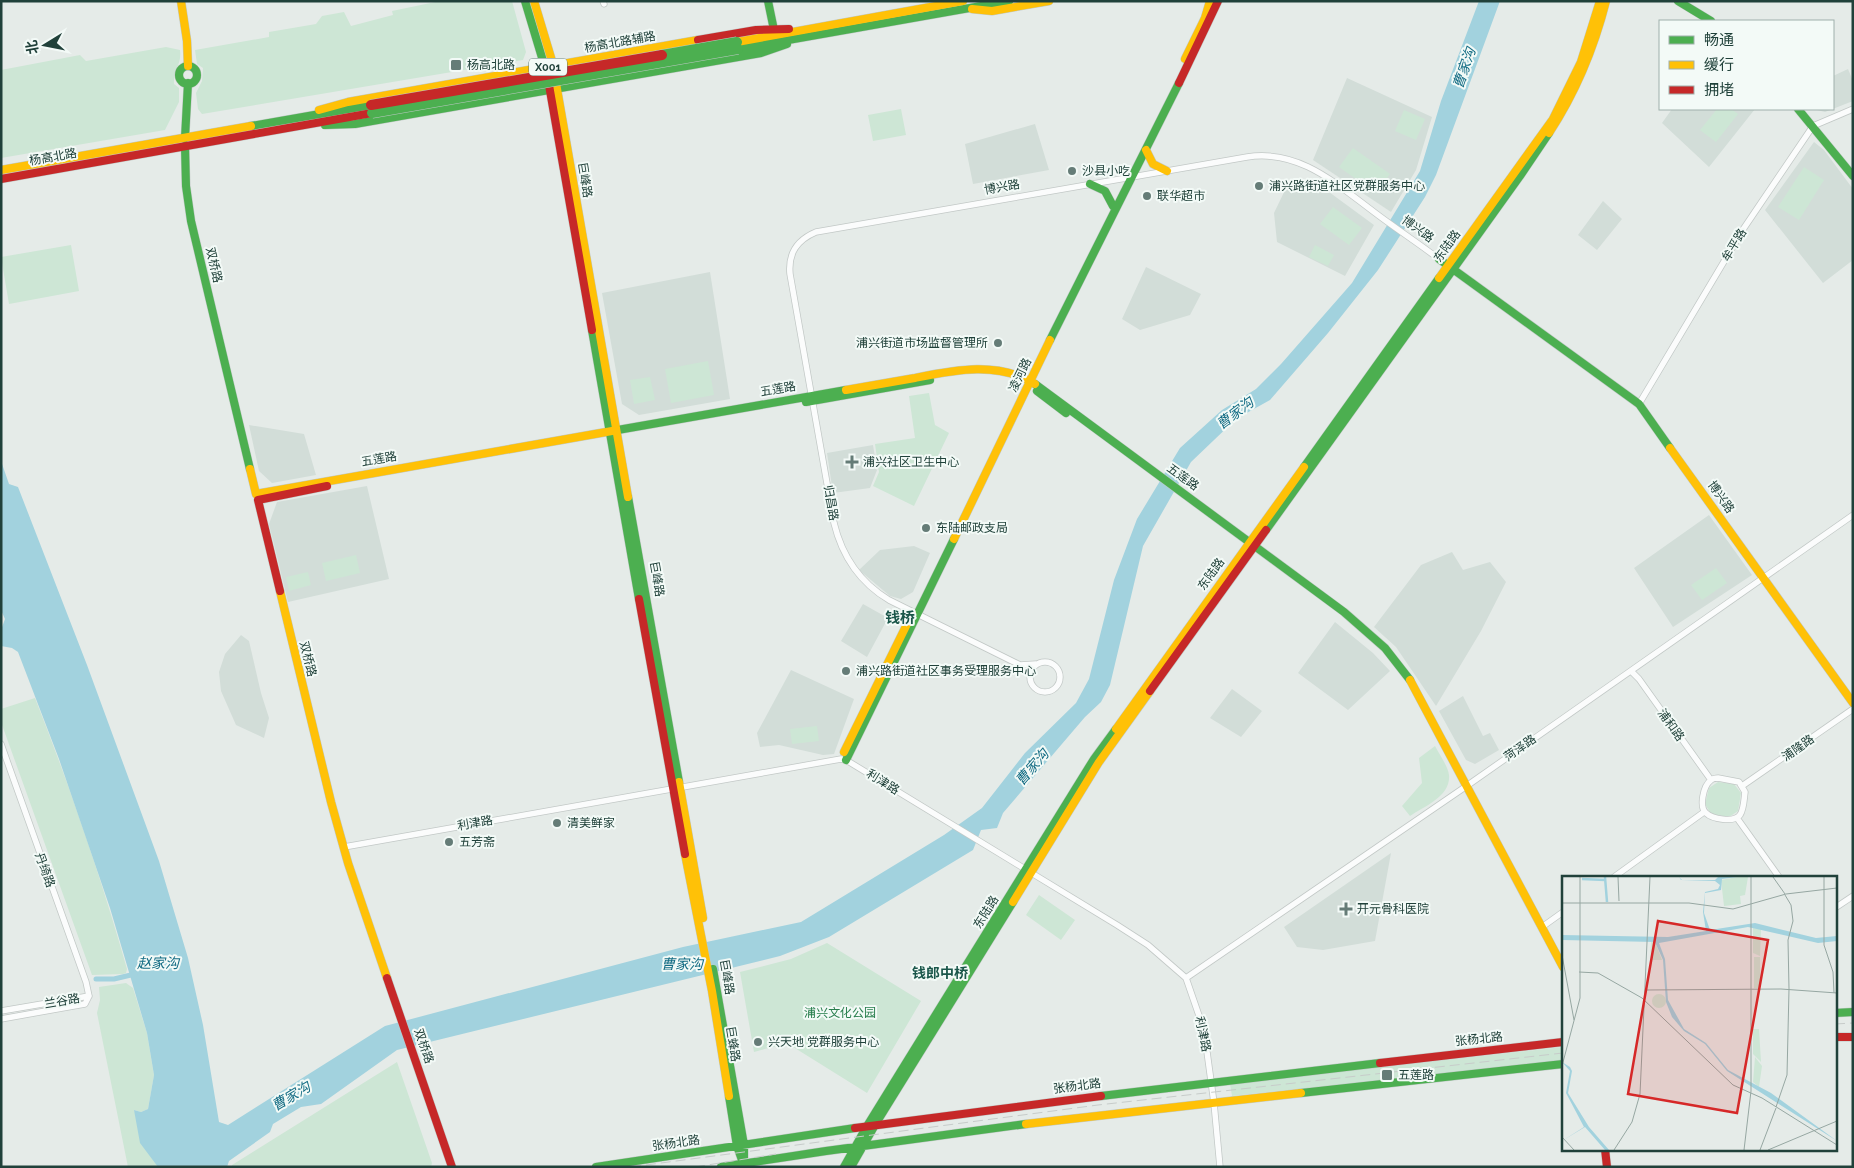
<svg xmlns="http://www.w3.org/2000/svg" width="1854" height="1168" font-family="Raleway,'Noto Sans SC',sans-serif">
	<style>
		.built { fill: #d2ddd8 }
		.green { fill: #cde6d5 }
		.water { fill: #a2d2de }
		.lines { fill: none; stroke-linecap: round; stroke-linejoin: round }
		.canal { stroke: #a2d2de; stroke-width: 5 }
		.street-casing { stroke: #c2c8c6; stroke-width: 7 }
		.fast-casing { stroke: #c0c9c6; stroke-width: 9 }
		.slow-casing { stroke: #c0c9c6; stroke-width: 9 }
		.jam-casing { stroke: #c0c9c6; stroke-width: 9 }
		.street { stroke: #fbfcfc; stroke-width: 5.5 }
		.fast { stroke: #4caf50; stroke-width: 8 }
		.slow { stroke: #ffc107; stroke-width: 8 }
		.jam { stroke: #c62828; stroke-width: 8 }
		.rail { stroke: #c7ccca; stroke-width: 1; stroke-dasharray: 10 5; stroke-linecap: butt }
		.fast-bridge-casing { stroke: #bcc7c4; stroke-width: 11; stroke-linecap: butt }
		.jam-bridge-casing { stroke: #bcc7c4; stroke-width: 11; stroke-linecap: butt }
		.fast-bridge { stroke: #4caf50; stroke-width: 10 }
		.jam-bridge { stroke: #c62828; stroke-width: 10 }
		.poi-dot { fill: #657c77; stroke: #f3faf7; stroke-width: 2 }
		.labels { text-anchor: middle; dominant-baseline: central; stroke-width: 4; stroke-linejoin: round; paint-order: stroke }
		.shield { fill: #f3faf7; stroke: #5f7873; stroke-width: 1 }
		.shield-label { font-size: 11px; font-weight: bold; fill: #20413a }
		.street-label { font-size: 12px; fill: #20413a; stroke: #f3faf7 }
		.poi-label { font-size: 12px; fill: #20413a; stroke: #f3faf7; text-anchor: start }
		.park-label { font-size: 12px; fill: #267d4b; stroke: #f3faf7 }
		.water-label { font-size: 14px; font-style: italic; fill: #136c84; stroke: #f3faf7 }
		.neighbourhood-label { font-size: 14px; font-weight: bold; fill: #1a564a; stroke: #f3faf7 }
		.quarter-label { font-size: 15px; font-weight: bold; fill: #1a564a; stroke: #f3faf7 }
		.inset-river { fill: none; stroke: #a2d2de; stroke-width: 2.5 }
		.inset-road { fill: none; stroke: #96a7a2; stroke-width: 1 }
		.view { fill: #d62828; fill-opacity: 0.15; stroke: #d62828; stroke-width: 2.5 }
		.inset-edge { fill: none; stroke: #20413a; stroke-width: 2.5 }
	</style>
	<rect width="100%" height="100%" fill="#e5ebe8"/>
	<path class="built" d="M1848,69l5,12v20l-28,11 -12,-3h20v-33z
		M1347,78l85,39 -16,53 -25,42 -78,-52z
		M1672,109h83l-46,58 -47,-44z
		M1035,124l14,46 -76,14 -8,-40z
		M1814,142l10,8 29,39v71l-30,23 -58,-73z
		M1314,181l60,44 -29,51 -68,-34 -3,-29 13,-27z
		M1603,201l19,18 -25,31 -19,-15z
		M1146,267l55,27 -11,21 -50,15 -18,-11z
		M710,272l20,127 -91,16 -17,-11 -20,-111z
		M249,425l55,9 12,41 -44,8 -13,-12z
		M873,445l4,25 -7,18 -37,5 -6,-40z
		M367,486l22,93 -101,23 -19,-78 8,-22z
		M1709,515l43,60 -79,52 -39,-59z
		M914,546l16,7 -17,39 -12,7 -11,-3 -31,-26 21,-20z
		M1452,552l11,18 27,-8 16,20 -25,49 -45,75 -40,-59 -22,-20 47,-62z
		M863,604l25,14 -21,39 -26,-16z
		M1335,622l38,31 17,18 -42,39 -50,-37z
		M241,635l8,6 12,52 8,25 -5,20 -28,-13 -15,-34 -2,-19 6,-18z
		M791,670l63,29 -20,55 -11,1 -44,-10 -19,2 -3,-14z
		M1232,689l30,22 -21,26 -31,-19z
		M1463,696l20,40 7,-3 9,17 -24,14 -9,-4 -27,-49z
		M1391,853l-16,88 -52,9 -26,-3 -13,-20z"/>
	<path class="green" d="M440,1h72l14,51 -3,8 -321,54 -4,-5 -2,-16 6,-12 1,-13 -6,-4 -2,-14 74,-13v-5l47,-8 6,-8 22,-4 7,14 42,-11 -1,-4z
		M166,47l14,3c2,15 -7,19 -6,34l5,4v14l-14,28 -164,28v-88l79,-15 6,6z
		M901,109l5,26 -33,6 -5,-26z
		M1717,109h14l7,5 -22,28 -16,-12z
		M1404,110l21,9 -9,21 -21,-9z
		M1353,148l37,26 -14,19 -37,-26z
		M1804,167l20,13 -25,40 -21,-13z
		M1333,207l29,21 -13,17 -29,-21z
		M71,245l8,46 -70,13 -8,-47z
		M1315,245l19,10 -6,11 -19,-9z
		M708,361l6,34 -43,8 -6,-34z
		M650,377l5,23 -21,4 -4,-24z
		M929,393l6,32 14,8 -35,73 -41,-20 6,-14 -4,-28 40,-6 -6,-42z
		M356,555l4,18 -34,8 -4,-18z
		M1716,568l11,15 -25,17 -11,-15z
		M308,572l3,13 -22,6 -3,-14z
		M35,698c35,89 66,179 92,271l-1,4 -3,1 -31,1 -91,-253v-13z
		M817,726l2,15 -27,3 -2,-15z
		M1435,746c4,8 13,20 14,29 2,21 -24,31 -39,41l-8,-10 20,-23 -3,-25z
		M1718,782l16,2 7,9 -3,18 -9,6 -18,-3 -6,-10 4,-16z
		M1039,895l36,25 -14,20 -35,-25z
		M827,943l94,58 -54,92 -77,-48 -18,2 -18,5 -14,-80 51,-13z
		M126,983l7,5 14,45 7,42 -6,34 -7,3 -7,-2 24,57h-30l-31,-154 3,-13 -1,-13z
		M1563,1047v14l-331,35 -2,-12z
		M397,1062l35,101 -1,4h-199v-2z"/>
	<path class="water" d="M1479,1h21l-64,174 -11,22 -47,73 -50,63 -58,67 -34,19 -45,43 -48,84 -33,139 -9,17 -16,15 -82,96 -6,15 -16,2 -8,20 -144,87 -49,19 -383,94 -76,54 -20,3 -28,17 -3,8 -41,29 -2,6h-69l-18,-24 -6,-33 7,2 7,-3 6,-34 -7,-42 -37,-125 -51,-149 -41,-107 -6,-4 -11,-2v-16l4,-11 -4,-9v-149l8,23 9,3 69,178 72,196 29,97 15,67 16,97 9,3 157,-99 298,-79 118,-25 143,-87 38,-27 43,-55 51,-50 13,-24 25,-99 23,-61 43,-71 42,-38 34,-21 25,-25 71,-81 68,-112 21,-70z"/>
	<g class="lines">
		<path class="canal" d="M96,979h18l21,-5"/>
		<defs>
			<path id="street" d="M603,1l1,3
				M1639,404l105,-176 69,-102 40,-17
				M1030 677a15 15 0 1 1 30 0a15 15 0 1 1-30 0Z
				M1036,664l-16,1 -131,-65c-30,-18 -47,-44 -55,-77l-44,-249c-2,-21 7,-34 26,-42l431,-75c52,-8 88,26 127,55 21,16 44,31 65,47
				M1631,671l8,8 72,101
				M1,744l85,238 3,14
				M1718,778l21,4 6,10c-1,7 -1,17 -5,23 -6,8 -28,4 -34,-2 -7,-6 -3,-27 5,-33 1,-1 5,-2 7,-2z
				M1742,786l111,-77
				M1737,818l42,59
				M344,847l497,-88 5,1 271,165 31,20 38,33 18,52 10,73 6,64
				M1614,877l90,-65
				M1835,908l18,-12
				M1542,927l21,-15
				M1186,978l282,-193 385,-270
				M1,1011l88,-15
				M1,1019l84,-15 4,-8"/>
			<path id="fast" d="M525,1l21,70
				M768,1l6,29
				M1678,1l33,20
				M738,49l271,-48
				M179 75a9 9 0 1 1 18 0a9 9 0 1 1-18 0Z
				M1798,109l55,67
				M325,125l30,-1 406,-71 26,-9
				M251,126l120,-21
				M185,138l3,-55
				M185,146l1,40 5,35 59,248
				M1090,184l15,7 8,15
				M1439,259l200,145 31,44
				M592,330l47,269
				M1050,340l129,-257
				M1035,384l309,228 41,36 25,32
				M1037,391l29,22
				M806,402l124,-22
				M612,431l234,-41
				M1304,467l135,-189
				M628,497l51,285
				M1266,530l254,-354 29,-43
				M846,760l108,-221
				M713,969l31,176v15
				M1835,1013l18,-1
				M1301,1093l262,-29
				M729,1096l8,50 6,17
				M1101,1096l279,-33
				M596,1167l259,-39
				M721,1167l105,-16 200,-27
				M844,1167l23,-41 227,-367 22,-30
				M851,1167l24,-42 138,-223"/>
			<path id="slow" d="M181,1l6,40 1,25
				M534,1l21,70
				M972,9l20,2 57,-10
				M737,42l226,-41
				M1185,59l20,-41 5,-17
				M556,83l72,414
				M319,110l29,-8 350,-62
				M1549,133c27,-41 45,-85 57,-132
				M1146,150l7,14 14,7
				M1,170l250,-44
				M1439,278l114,-159 28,-57 19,-61
				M846,390c23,-4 46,-8 69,-12 40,-8 83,-17 120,6
				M1670,448l183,255
				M250,469l6,25 356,-63
				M954,539l96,-199
				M280,591l51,211 17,61 39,115
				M1410,680l153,287
				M1116,729l188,-262
				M844,752l68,-138
				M679,782l24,136
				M685,854l27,137 17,105
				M1013,902l86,-140 51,-71
				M1026,1124l275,-31"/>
			<path id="jam" d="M698,40l58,-10 33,-1
				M1179,83l39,-82
				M549,85l43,245
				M1,179l371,-66
				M280,591l-22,-91 69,-14
				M639,599l46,255
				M1150,691l116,-161
				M387,978l65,189
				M1835,1037h18
				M1380,1063l183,-21
				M855,1128l246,-32
				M1605,1149l2,18"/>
		</defs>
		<use href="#street" class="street-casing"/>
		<use href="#fast" class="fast-casing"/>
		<use href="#slow" class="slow-casing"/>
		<use href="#jam" class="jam-casing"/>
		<use href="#street" class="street"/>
		<use href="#fast" class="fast"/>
		<use href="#slow" class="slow"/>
		<use href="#jam" class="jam"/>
		<path class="rail" d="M1835,1024l18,-1
			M631,1167l467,-62 465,-52
			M695,1167l81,-13"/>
		<defs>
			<path id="fast-bridge" d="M662,55l75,-13
				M372,113l366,-64"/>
			<path id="jam-bridge" d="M371,105l291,-50"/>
		</defs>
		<use href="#fast-bridge" class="fast-bridge-casing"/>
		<use href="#jam-bridge" class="jam-bridge-casing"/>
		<use href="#fast-bridge" class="fast-bridge"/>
		<use href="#jam-bridge" class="jam-bridge"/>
	</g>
	<g class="poi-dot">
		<rect x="450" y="59" width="12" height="12" rx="2.5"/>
		<circle cx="1072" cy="171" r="5"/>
		<circle cx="1259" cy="186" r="5"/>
		<circle cx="1147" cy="196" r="5"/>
		<circle cx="998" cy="343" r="5"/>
		<path d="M849.5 454.5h5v5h5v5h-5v5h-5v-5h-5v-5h5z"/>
		<circle cx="926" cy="528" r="5"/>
		<circle cx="846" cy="671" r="5"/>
		<circle cx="557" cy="823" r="5"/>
		<circle cx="449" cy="842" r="5"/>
		<path d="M1343.5 901.5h5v5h5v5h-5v5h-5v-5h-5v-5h5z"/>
		<circle cx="758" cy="1042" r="5"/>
		<rect x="1381" y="1069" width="12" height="12" rx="2.5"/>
	</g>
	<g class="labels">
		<rect class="shield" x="529" y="58.5" width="38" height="17" rx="4"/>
		<g class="shield-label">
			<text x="548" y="67">X001</text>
		</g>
		<g class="street-label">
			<text transform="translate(620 42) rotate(-10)">杨高北路辅路</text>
			<text transform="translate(53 157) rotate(-10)">杨高北路</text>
			<text transform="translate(585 180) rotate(81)">巨峰路</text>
			<text transform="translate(1002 187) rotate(-10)">博兴路</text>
			<text transform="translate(1418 229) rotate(36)">博兴路</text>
			<text transform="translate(1734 245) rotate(-59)">牟平路</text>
			<text transform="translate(1447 246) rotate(-54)">东陆路</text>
			<text transform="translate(214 265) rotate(77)">双桥路</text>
			<text transform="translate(1020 375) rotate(-64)">凌河路</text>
			<text transform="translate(778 389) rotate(-10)">五莲路</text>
			<text transform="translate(379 459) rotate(-10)">五莲路</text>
			<text transform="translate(1183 477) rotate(36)">五莲路</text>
			<text transform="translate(1721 497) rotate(55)">博兴路</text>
			<text transform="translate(831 503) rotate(80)">归昌路</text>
			<text transform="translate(1211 574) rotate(-54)">东陆路</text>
			<text transform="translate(657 579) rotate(80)">巨峰路</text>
			<text transform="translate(308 659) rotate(76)">双桥路</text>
			<text transform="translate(1671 725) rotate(54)">浦和路</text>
			<text transform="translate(1520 748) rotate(-35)">菏泽路</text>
			<text transform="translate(1798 748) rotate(-35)">浦隆路</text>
			<text transform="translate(883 782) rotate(32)">利津路</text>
			<text transform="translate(475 823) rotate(-10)">利津路</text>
			<text transform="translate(45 870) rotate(70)">丹绮路</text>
			<text transform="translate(986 912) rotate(-58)">东陆路</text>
			<text transform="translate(727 977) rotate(80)">巨峰路</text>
			<text transform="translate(62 1001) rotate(-10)">兰谷路</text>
			<text transform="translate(1203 1034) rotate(78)">利津路</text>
			<text transform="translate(1479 1039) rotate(-6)">张杨北路</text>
			<text transform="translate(733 1044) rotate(81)">巨蜂路</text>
			<text transform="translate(424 1046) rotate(71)">双桥路</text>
			<text transform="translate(1077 1086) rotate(-7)">张杨北路</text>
			<text transform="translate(676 1143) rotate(-8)">张杨北路</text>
		</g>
		<g class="poi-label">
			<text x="467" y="65">杨高北路</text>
			<text x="1082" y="171">沙县小吃</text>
			<text x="1269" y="186">浦兴路街道社区党群服务中心</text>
			<text x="1157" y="196">联华超市</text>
			<text x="988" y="343" text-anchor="end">浦兴街道市场监督管理所</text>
			<text x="863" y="462">浦兴社区卫生中心</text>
			<text x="936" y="528">东陆邮政支局</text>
			<text x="856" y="671">浦兴路街道社区事务受理服务中心</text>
			<text x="567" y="823">清美鲜家</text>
			<text x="459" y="842">五芳斋</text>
			<text x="1357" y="909">开元骨科医院</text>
			<text x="768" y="1042">兴天地 党群服务中心</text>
			<text x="1398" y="1075">五莲路</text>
		</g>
		<g class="park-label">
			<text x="840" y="1013">浦兴文化公园</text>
		</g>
		<g class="water-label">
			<text transform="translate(1464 68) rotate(-71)">曹家沟</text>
			<text transform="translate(1235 413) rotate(-37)">曹家沟</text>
			<text transform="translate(1032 767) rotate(-49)">曹家沟</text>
			<text x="158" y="963">赵家沟</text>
			<text x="682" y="964">曹家沟</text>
			<text transform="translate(291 1096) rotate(-31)">曹家沟</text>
		</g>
		<g class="neighbourhood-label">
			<text x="940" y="973">钱郎中桥</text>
		</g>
		<g class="quarter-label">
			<text x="900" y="618">钱桥</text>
		</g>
	</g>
	<g transform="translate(1562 876)">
		<rect width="275" height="275" fill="#e5ebe8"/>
		<path d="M175,1h11l-3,18 -5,1 1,8 -17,2 -3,-26zM191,52l8,1 -1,27 -7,-3zM89,66h4l7,18h-12zM192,81h6v31h-6zM90 125a7 7 0 1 1 14 0a7 7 0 1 1-14 0ZM191,153h6l2,33 -8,-8zM193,181l7,9 -3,21 -6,-5z" fill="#cde6d5"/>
		<path d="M117,1l3,3h33l3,-3h19l-15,2 -1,11 -16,3 -1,20 6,17 45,-7 61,15 21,-2v5l-19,2 -70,-16 -89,16 6,16 3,41 16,29 22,14 22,27 43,23 66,48 -110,-70 -22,-27 -21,-13 -12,-14 -6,-15 -3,-42 -8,-18 -93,-2v-5l106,2 38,-6 -3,-19 2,-20 13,-3 2,-4 -5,-4 -34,-1zM0,186l8,5 2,4 -4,22 21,34 20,23h-4l-20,-23 -23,14 22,-14 -18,-34 4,-22z" fill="#a2d2de"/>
		<path class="inset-river" d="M43,1l2,25M20,3l23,1"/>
		<path class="inset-road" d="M56,1l1,24M211,1l12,17M262,1v68l9,27 1,21M223,19l6,10 2,16 -5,19 1,49M0,27h127l44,6 53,-15 51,-6M0,79l12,65M17,96l19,1 44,25 91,87 29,13 75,47M84,114l135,-1 56,4M0,190l18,-68v-121M214,231l11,-32 2,-86M0,261l12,13M52,274l18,-28 8,-28 10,-217M182,274l7,-59v-214M198,274l16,-42M206,274l69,-29"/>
		<path class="view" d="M96,45l110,19 -31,173 -109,-19z"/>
		<rect width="275" height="275" class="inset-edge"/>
	</g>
	<rect width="1854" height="1168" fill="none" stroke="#20413a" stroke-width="5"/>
	<rect x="1659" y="20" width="175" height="90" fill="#f3faf7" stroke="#9fb0ab"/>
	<rect x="1669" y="36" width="25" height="8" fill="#4caf50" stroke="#9fb0ab"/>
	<text x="1704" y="45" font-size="15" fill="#20413a">畅通</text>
	<rect x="1669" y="61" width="25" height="8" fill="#ffc107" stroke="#9fb0ab"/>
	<text x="1704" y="70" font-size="15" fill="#20413a">缓行</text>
	<rect x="1669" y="86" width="25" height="8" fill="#c62828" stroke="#9fb0ab"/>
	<text x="1704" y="95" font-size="15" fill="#20413a">拥堵</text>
	<g transform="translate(45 45) rotate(260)" stroke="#f3faf7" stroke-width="4" paint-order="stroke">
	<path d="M0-4L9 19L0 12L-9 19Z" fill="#20413a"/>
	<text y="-8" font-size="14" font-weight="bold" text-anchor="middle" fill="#20413a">北</text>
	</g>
</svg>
